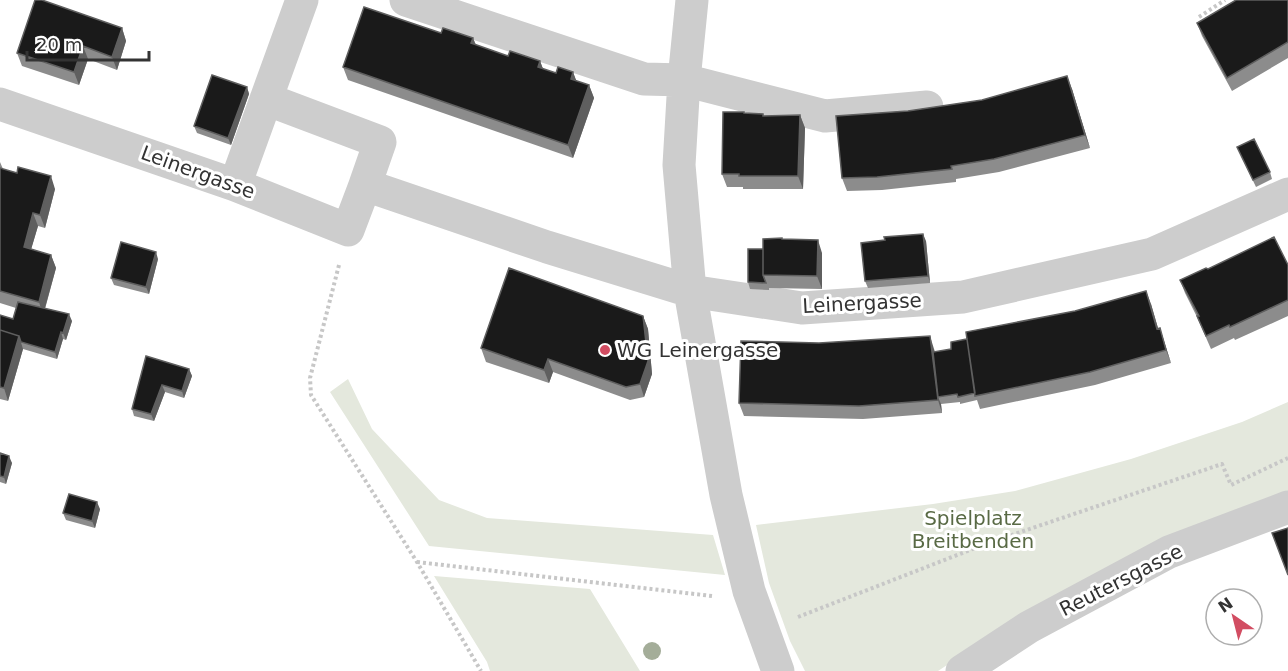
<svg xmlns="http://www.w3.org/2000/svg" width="1288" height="671" font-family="'DejaVu Sans',sans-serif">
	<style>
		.green { fill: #e4e8dd }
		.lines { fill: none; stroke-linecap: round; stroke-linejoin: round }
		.path { stroke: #c7c7c7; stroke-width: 4; stroke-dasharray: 3 3; stroke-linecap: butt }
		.minor { stroke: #cdcdcd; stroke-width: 33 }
		.tree { fill: #a4ad99 }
		.wall { fill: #8c8c8c }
		.shaded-wall { fill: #5f5f5f }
		.building { fill: #1a1a1a; stroke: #5f5f5f; stroke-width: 1.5 }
		.poi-dot { fill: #d24d62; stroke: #fff; stroke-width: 2 }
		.labels { text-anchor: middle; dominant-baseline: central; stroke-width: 6; stroke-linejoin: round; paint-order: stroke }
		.street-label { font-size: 20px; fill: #333; stroke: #fff }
		.poi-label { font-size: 20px; fill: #333; stroke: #fff; text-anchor: start }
		.park-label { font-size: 20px; fill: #596a45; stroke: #fff }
	</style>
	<rect width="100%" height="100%" fill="#fff"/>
	<path class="green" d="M348,379l24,50 67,71 48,18 226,17 12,40 -296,-29 -99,-154z
		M1288,402v90l-264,122 -86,57h-133l-15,-30 -21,-58 -13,-58 177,-21 82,-13 116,-32 111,-37z
		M434,576l156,13 50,82h-150l-3,-9z"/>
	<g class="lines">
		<path class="path" d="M1199,17l26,-17
			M339,265l-29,113 1,17 106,167 64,109
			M417,562l295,34
			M798,617l190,-74 234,-79 9,21 57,-27"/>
		<path class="minor" d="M406,0l238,79 40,1 141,36 102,-9
			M692,0l-8,80 -5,85 11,126 36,204 23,96 29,80
			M266,99l114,43 -15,43
			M0,104l235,81 113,45 17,-45 182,62 143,44 112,17 161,-11 189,-43 136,-60
			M235,185l67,-185
			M962,671l67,-44 140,-75 119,-45"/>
	</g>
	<circle class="tree" cx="652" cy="651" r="9"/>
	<path class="wall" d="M1288,0v58l-56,33 -30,-55 -5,-13z
		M122,28l4,13 -9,29 -29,-11 -9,26 -57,-19 -5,-13z
		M441,33l32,5 3,7 32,11 32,5 3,8 13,4 17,-1 3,9 13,4 5,13 -21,60 -225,-78 -5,-13z
		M247,87l2,7 -18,51 -34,-12 -3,-7z
		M1072,89l18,59 -91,24 -43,7v3l-74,8 -35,1 -5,-13 66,-67z
		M744,113l19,1 1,2 36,-1 5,13 -2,61h-60v-2h-16l-5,-13z
		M1237,147l33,25 2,7 -16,8z
		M0,162l3,7 52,20 -10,39 -7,-2 -7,23 20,6 5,13 -11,41 27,12 -6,19 -3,-1 -6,20 -34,-10 -15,52 -8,-2v-84l13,4 3,-11 -16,-5z
		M782,239l40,14v36l-53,-1v2l-19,-1 -2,-7 15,-33z
		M926,241l4,42 -62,5 -3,-7z
		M158,259l-9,35 -35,-9 -3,-7z
		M1288,265v51l-53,24 -1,-2 -23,11 -14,-32 -12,-24 -5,-13 28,-11z
		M1151,304l7,24h2l4,13 7,22 -76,22 -115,24 -3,-9 -17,4v-2l-19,2 1,9 -79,6 -119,-3 -5,-13 195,-54 1,3 16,-3z
		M643,316l5,13 4,45 -8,23 -14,3 -77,-28 -4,11 -63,-21 -5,-14z
		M146,356l43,13 3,7 -8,22 -19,-6 -11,29 -20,-5 -2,-7z
		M0,453l12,10 -6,21 -6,-2z
		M100,509l-5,19 -29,-8 -3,-7z"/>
	<path class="shaded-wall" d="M122,28l4,13 -9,29 -5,-13z
		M473,38l5,13 -7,-8z
		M83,46l5,13 -9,26 -5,-13z
		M540,61l5,13 -7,-7z
		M573,72l5,13 -7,-6z
		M1067,76l5,13 18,59 -5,-13z
		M589,85l5,13 -21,60 -5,-13z
		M247,87l2,7 -18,51 -3,-7z
		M800,115l5,13 -2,61 -5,-13z
		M51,176l4,13 -10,39 -5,-13z
		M33,213l5,13 -10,34 -4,-13z
		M923,234l3,7 4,42 -2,-7z
		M818,240l4,13v36l-5,-13z
		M156,252l2,7 -9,35 -3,-7z
		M51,255l5,13 -13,47 -4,-13z
		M1146,291l5,13 11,38 -5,-13z
		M69,314l3,7 -6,19 -3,-7z
		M643,316l5,13 4,45 -8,23 -4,-13z
		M1160,328l4,13 7,22 -5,-13z
		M61,332l2,7 -6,20 -2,-7z
		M19,336l4,13 -15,52 -4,-13z
		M930,336l4,13 6,48h-2l3,7 1,9 -4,-13z
		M548,359l5,13 -4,11 -5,-13z
		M189,369l3,7 -8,22 -2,-7z
		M162,385l3,7 -11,29 -3,-7z
		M9,456l3,7 -6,21 -2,-7z
		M97,502l3,7 -5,19 -3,-7z"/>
	<path class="building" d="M35,0h7l80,28 -10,29 -29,-11 -9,26 -57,-19z
		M1236,0h52v42l-61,36 -30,-55z
		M364,7l77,26 2,-5 30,10 -2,5 37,13 2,-5 30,10 -2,6 18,6 2,-6 15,5 -2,7 18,6 -21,60 -225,-78z
		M212,75l35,12 -19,51 -34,-12z
		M1067,76l18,59 -91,24 -43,7 1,3 -75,8 -35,1 -6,-62 72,-5 74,-11z
		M723,112h21v1l19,1v2l37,-1 -2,61h-59v-2h-17z
		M1254,139l16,33 -17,8 -16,-33z
		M18,167l33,9 -11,39 -7,-2 -9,34 27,8 -12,47 -39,-11v-123l17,5z
		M923,234l5,42 -63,5 -4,-38 24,-3 -1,-3z
		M1274,237l14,28v35l-58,27 -1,-2 -23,11 -9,-20h2l-19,-36 26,-12 2,1z
		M782,238v1l36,1 -1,36 -54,-1v-36z
		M121,242l35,10 -10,35 -35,-9z
		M748,249h15v26l3,8 -18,-1z
		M509,268l134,48 5,45 -8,23 -14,3 -78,-28 -4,11 -63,-22z
		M1146,291l11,38 3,-1 6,22 -76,22 -115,24 -9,-64 109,-21z
		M18,302l51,12 -6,19 -2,-1 -6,20 -34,-10 -2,-6 -19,-6v-15l13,4z
		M0,330l19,6 -15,52 -4,-1z
		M930,336l8,64 -79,6 -120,-3 2,-62 78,2z
		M967,339l8,54 -17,4 -1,-3 -19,3 -5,-45 18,-3v-7z
		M146,356l43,13 -7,22 -20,-6 -11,29 -19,-5z
		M0,453l9,3 -5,21 -4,-1z
		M69,494l28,8 -5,19 -29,-8z
		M1288,528v47l-16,-42z"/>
	<circle class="poi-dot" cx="605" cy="350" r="6"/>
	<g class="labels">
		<g class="street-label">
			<text transform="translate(198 172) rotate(20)">Leinergasse</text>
			<text transform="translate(862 303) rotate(-3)">Leinergasse</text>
			<text transform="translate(1121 580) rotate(-27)">Reutersgasse</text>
		</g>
		<g class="poi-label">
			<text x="617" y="350">WG Leinergasse</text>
		</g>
		<g class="park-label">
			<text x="973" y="518">Spielplatz<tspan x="973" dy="23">Breitbenden</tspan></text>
		</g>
	</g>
	<g transform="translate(1234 617) rotate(325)"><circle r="28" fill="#ffffff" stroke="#adadad" stroke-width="1.5"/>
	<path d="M0-4.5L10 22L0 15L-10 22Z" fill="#d24d62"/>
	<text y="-9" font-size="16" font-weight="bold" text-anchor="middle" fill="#333333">N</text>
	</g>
	<path d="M27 51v9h122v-9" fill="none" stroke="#333333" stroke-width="3"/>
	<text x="36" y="51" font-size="18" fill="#333333" stroke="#ffffff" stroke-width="4.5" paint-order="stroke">20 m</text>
</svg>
